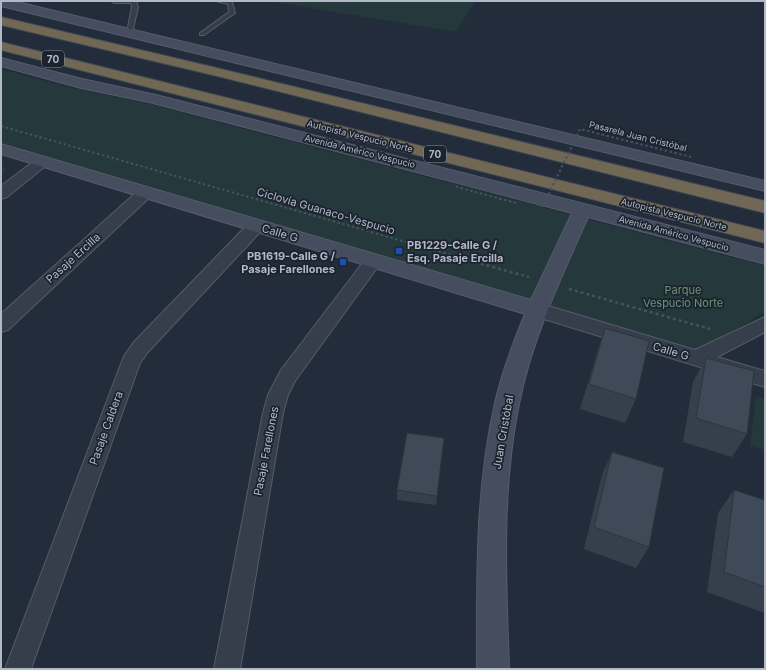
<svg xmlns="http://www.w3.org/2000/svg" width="766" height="670" font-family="Inter,sans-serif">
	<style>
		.green { fill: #25383b }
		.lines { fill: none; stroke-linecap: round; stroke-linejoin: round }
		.lane-casing { stroke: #555c69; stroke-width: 2 }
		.street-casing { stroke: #555c69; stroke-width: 2 }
		.secondary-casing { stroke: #555c69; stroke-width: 2 }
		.highway-casing { stroke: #424955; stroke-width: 2 }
		.path-far1 { stroke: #435559; stroke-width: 2; stroke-dasharray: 2.5 2.5; stroke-linecap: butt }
		.path { stroke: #435559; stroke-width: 2.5; stroke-dasharray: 3 3; stroke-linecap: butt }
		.lane { fill: #373e4b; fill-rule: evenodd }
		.street { fill: #373e4b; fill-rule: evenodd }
		.secondary { fill: #454d5e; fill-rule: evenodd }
		.highway { fill: #706754; fill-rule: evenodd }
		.path-bridge { stroke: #435559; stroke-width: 2; stroke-dasharray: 2.5 2.5; stroke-linecap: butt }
		.wall { fill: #36404d }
		.shaded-wall { fill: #2c343e }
		.building { fill: #3f4a59; stroke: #2c343e }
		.transit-dot { fill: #1a4fb4; stroke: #1c232f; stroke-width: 1.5 }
		.labels { text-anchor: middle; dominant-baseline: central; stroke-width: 3.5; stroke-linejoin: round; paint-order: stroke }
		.far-street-label { font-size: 9px; fill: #b2b9c6; stroke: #1c232f }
		.shield { fill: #1c232f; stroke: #858c99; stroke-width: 1 }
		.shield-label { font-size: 10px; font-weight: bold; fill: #b2b9c6 }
		.street-label { font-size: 11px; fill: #b2b9c6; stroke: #1c232f }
		.poi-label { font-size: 11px; font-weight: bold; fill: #b2b9c6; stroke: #1c232f; text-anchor: start }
		.park-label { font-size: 11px; fill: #6a9777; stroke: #1c232f }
	</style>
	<rect width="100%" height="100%" fill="#232c3a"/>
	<path class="green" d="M268,1h207l-19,31z
		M1,69l72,19 69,14 623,164v46l-69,41 -695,-210z
		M756,396l9,3v51l-15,-4z"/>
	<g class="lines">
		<defs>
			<path id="lane" d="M111,1h25l2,6 -6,26 -5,-1 5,-25 -1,-4h-17z
				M216,1l16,1 3,11 -31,22h-4v-2l29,-21 -1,-8z"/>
			<path id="street" d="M43,157l5,1 2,3 -2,3 -41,33 -6,2v-13l37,-28z
				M146,187l6,2 2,3 -2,3 -144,135 -7,2v-18l139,-125z
				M256,221l6,1 2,4 -2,4 -114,122 -8,11 -109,306h-26l119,-313 10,-14 116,-120z
				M373,255l6,2 3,4 -87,120 -7,14 -5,18 -43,256h-26l49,-256 5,-18 13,-25 86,-113z
				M538,303l157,47 70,-33v15l-48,25 48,14v16l-234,-72 -2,-5 2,-5z"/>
			<path id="secondary" d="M1,1h12l752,180v10l-764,-185z
				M1,58l81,21 74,16 609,155v14l-177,-47c-27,61 -56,121 -69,187 -18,87 -13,177 -10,265h-32c0,-89 -2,-179 18,-266 7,-31 18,-60 30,-89l-524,-160v-10l530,156 41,-87 -423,-111 -68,-14 -80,-22z"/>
			<path id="highway" d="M1,17l216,51 548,133v12l-548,-137 -216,-51z
				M1,42l764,189v12l-764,-193z"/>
		</defs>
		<use href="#lane" class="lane-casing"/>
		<use href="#street" class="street-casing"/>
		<use href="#secondary" class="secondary-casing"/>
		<use href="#highway" class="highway-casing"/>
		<path class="path-far1" d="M1,126l478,137"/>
		<path class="path" d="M475,262l54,15
			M569,289l141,40"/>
		<use href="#lane" class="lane"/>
		<use href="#street" class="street"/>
		<use href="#secondary" class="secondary"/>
		<use href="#highway" class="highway"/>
		<path class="path-bridge" d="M516,203l-59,-16 3,-4 83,23 37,-77 111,28"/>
	</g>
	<path class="wall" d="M605,328l31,71 -11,24 -45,-14 17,-56z
		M706,358l41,76 -15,23 -49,-15 10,-60z
		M444,438l-8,67 -39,-5v-10z
		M612,452l37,95 -13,21 -52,-19 18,-74z
		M734,490l31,10v113l-58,-21 11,-79z"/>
	<path class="shaded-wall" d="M1,162l4,8 -4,4z"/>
	<path class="building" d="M605,328l44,13 -13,58 -47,-15z
		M706,358l48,13 -7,63 -51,-16z
		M407,433l37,5 -7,58 -40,-6z
		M612,452l52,16 -15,79 -55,-20z
		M734,490l31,10v87l-41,-15z"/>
	<g class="transit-dot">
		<rect x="395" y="247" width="8" height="8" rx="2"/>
		<rect x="339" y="258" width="8" height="8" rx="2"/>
	</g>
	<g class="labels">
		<g class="far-street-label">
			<text transform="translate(360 136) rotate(14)">Autopista Vespucio Norte</text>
			<text transform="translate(638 136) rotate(14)">Pasarela Juan Cristóbal</text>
			<text transform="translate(360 151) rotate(14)">Avenida Américo Vespucio</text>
			<text transform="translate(674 214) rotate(14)">Autopista Vespucio Norte</text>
			<text transform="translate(674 233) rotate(15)">Avenida Américo Vespucio</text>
		</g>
		<g class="shield">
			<rect x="42" y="51" width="22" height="16" rx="3"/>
			<rect x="424" y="146" width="22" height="16" rx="3"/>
		</g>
		<g class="shield-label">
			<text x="53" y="59">70</text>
			<text x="435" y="154">70</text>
		</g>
		<g class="street-label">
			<text transform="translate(326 211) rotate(16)">Ciclovía Guanaco-Vespucio</text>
			<text transform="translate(280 233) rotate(17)">Calle G</text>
			<text transform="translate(73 258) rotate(-42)">Pasaje Ercilla</text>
			<text transform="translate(671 351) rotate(17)">Calle G</text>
			<text transform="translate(106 428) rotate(-70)">Pasaje Caldera</text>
			<text transform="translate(503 432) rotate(-80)">Juan Cristóbal</text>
			<text transform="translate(266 451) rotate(-79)">Pasaje Farellones</text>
		</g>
		<g class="poi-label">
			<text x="407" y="245">PB1229-Calle G /<tspan x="407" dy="13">Esq. Pasaje Ercilla</tspan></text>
			<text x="335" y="256" text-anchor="end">PB1619-Calle G /<tspan x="335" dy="13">Pasaje Farellones</tspan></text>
		</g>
		<g class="park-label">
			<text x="683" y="290">Parque<tspan x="683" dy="13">Vespucio Norte</tspan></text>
		</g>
	</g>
	<rect width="766" height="670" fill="none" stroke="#b2b9c6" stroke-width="4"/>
</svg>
